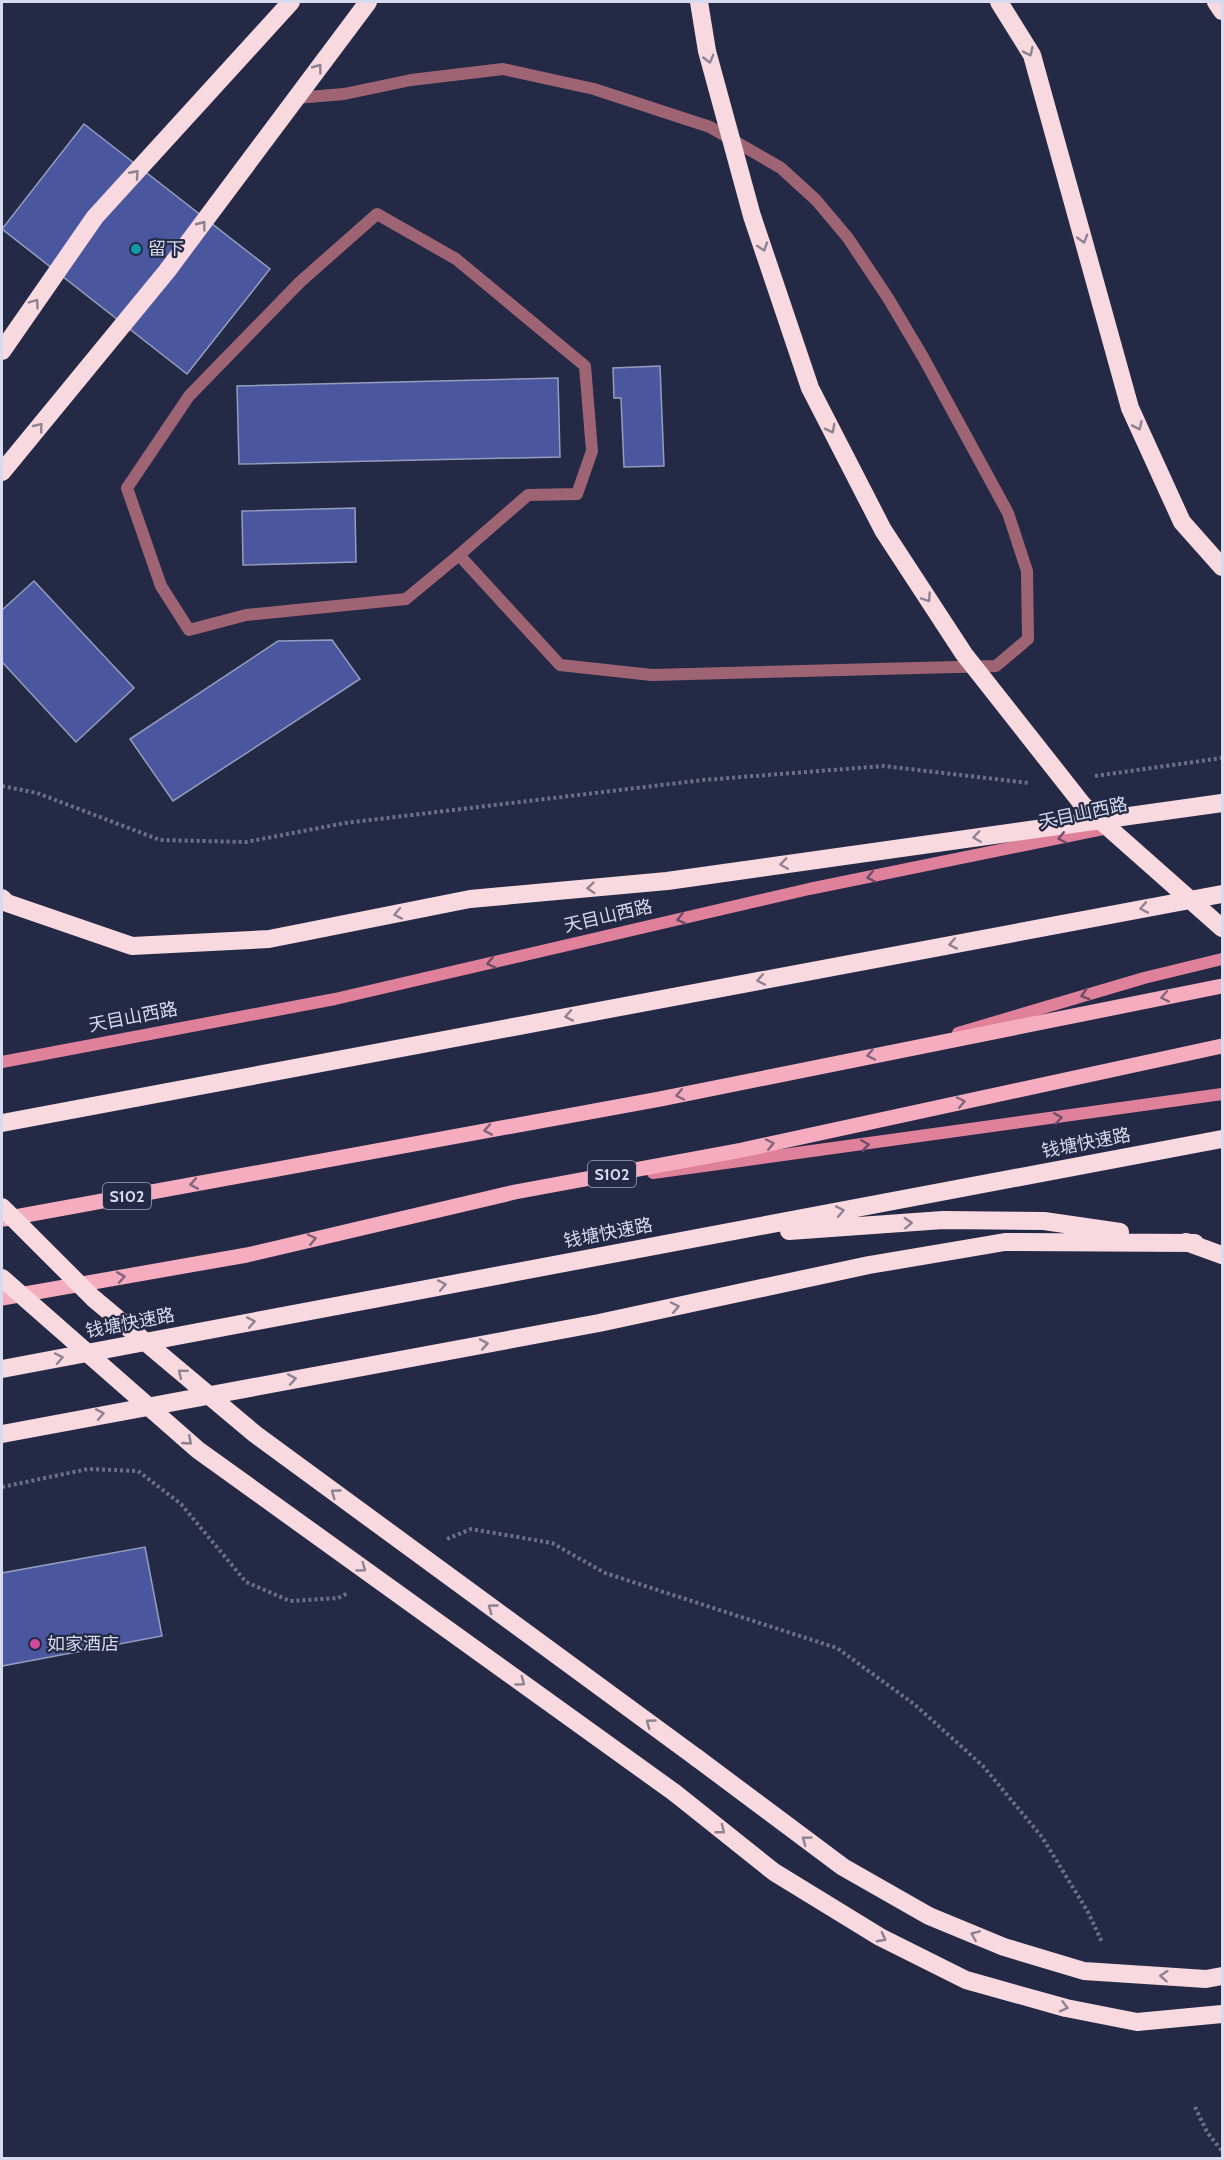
<svg xmlns="http://www.w3.org/2000/svg" width="1224" height="2160" font-family="Cabin,'Noto Sans SC',sans-serif">
	<style>
		.building { fill: #4a579f; stroke: #959dbf; stroke-width: 1.5 }
		.lines { fill: none; stroke-linecap: round; stroke-linejoin: round }
		.path { stroke: #6b7087; stroke-width: 4; stroke-dasharray: 3 3; stroke-linecap: butt }
		.lane { stroke: #9f6474; stroke-width: 12 }
		.secondary { stroke: #e0819c; stroke-width: 12 }
		.primary { stroke: #f6acbf; stroke-width: 15 }
		.highway { stroke: #f8d9e0; stroke-width: 18 }
		.highway-bridge { stroke: #f8d9e0; stroke-width: 18 }
		.oneway { stroke: #8e8292 }
		.oneway2 { stroke: #6f4d68 }
		.oneway3 { stroke: #82647c }
		.culture-dot { fill: #0f9aa8; stroke: #242a45; stroke-width: 2 }
		.hotel-dot { fill: #d1479c; stroke: #242a45; stroke-width: 2 }
		.labels { text-anchor: middle; dominant-baseline: central; stroke-width: 4.5; stroke-linejoin: round; paint-order: stroke }
		.shield { fill: #242a45; stroke: #a1a6bb; stroke-width: 1.5 }
		.shield-label { font-size: 16px; font-weight: bold; fill: #d7dbed }
		.poi-label { font-size: 18px; fill: #d7dbed; stroke: #242a45; text-anchor: start }
		.street-label { font-size: 18px; fill: #d7dbed; stroke: #242a45 }
	</style>
	<rect width="100%" height="100%" fill="#242a45"/>
	<path class="building" d="M84,124l186,145 -83,105 -185,-145z
		M660,366l4,100 -40,1 -3,-69h-7l-1,-30z
		M558,378l2,79 -321,7 -2,-78z
		M355,508l1,54 -113,3 -1,-54z
		M34,581l100,107 -58,54 -74,-80v-52z
		M332,640l28,39 -187,122 -43,-62 148,-98z
		M145,1547l17,89 -160,30v-93z"/>
	<g class="lines">
		<path class="path" d="M1095,776l127,-18
			M2,786l35,7 123,47 86,2 99,-19 358,-43 181,-14 145,17
			M2,1487l86,-18 50,2 43,33 65,78 44,19 48,-3 10,-5
			M447,1539l24,-10 81,14 53,30 232,75 77,56 69,62 59,71 46,75 14,30
			M1195,2107l12,25 15,19"/>
		<path class="lane" d="M296,98l48,-4 67,-14 92,-11 91,20 116,38 71,41 35,32 32,38 40,60 35,59 85,156 19,58 1,68 -32,27 -344,9 -92,-10 -101,-110 -53,44 -160,16 -57,15 -28,-44 -34,-98 62,-92 111,-114 77,-68 79,45 129,107 7,85 -15,43 -49,1 -69,60"/>
		<path class="secondary" d="M958,1033l186,-55 78,-19
			M2,1062l333,-63 474,-110 304,-62
			M653,1173l569,-79"/>
		<path class="primary" d="M4,1219l656,-120 562,-113
			M2,1298l245,-43 268,-63 227,-42 480,-104"/>
		<path class="highway" d="M999,2l33,53 98,353 52,114 40,45
			M1216,2l6,9
			M2,351l93,-134 196,-215
			M2,472l165,-201 201,-269
			M2,898l5,5 125,43 137,-7 201,-40 197,-18 555,-78
			M2,1123l1220,-229
			M789,1231l154,-11 101,1 76,11
			M1186,1242l36,13
			M2,1369l1220,-230
			M2,1434l597,-111 270,-58 136,-23 190,1
			M697,1758l146,109 86,49 75,31 80,24 122,8 16,-3
			M675,1793l99,79 106,65 86,43 100,28 71,14 85,-8"/>
		<path class="highway-bridge" d="M699,2l8,49 45,165 58,172 73,142 81,124 119,151 139,123
			M2,1207l91,91 162,136 442,324
			M2,1278l196,172 477,343"/>
	</g>
	<defs><path id="oneway-chevron" d="M-2-3.5L2.5 0L-2 3.5" fill="none" stroke-width="1.6" stroke-linecap="round" stroke-linejoin="round" transform="scale(1.5)"/></defs>
	<g class="oneway">
		<use href="#oneway-chevron" transform="translate(1029 52) rotate(64)"/>
		<use href="#oneway-chevron" transform="translate(709 59) rotate(75)"/>
		<use href="#oneway-chevron" transform="translate(318 68) rotate(-53)"/>
		<use href="#oneway-chevron" transform="translate(135 174) rotate(-48)"/>
		<use href="#oneway-chevron" transform="translate(202 225) rotate(-53)"/>
		<use href="#oneway-chevron" transform="translate(1083 239) rotate(74)"/>
		<use href="#oneway-chevron" transform="translate(763 247) rotate(72)"/>
		<use href="#oneway-chevron" transform="translate(35 303) rotate(-55)"/>
		<use href="#oneway-chevron" transform="translate(1138 426) rotate(66)"/>
		<use href="#oneway-chevron" transform="translate(39 427) rotate(-51)"/>
		<use href="#oneway-chevron" transform="translate(831 429) rotate(63)"/>
		<use href="#oneway-chevron" transform="translate(927 598) rotate(56)"/>
		<use href="#oneway-chevron" transform="translate(977 837) rotate(172)"/>
		<use href="#oneway-chevron" transform="translate(784 864) rotate(172)"/>
		<use href="#oneway-chevron" transform="translate(591 888) rotate(175)"/>
		<use href="#oneway-chevron" transform="translate(1144 908) rotate(169)"/>
		<use href="#oneway-chevron" transform="translate(398 914) rotate(169)"/>
		<use href="#oneway-chevron" transform="translate(953 944) rotate(169)"/>
		<use href="#oneway-chevron" transform="translate(761 980) rotate(169)"/>
		<use href="#oneway-chevron" transform="translate(569 1016) rotate(169)"/>
		<use href="#oneway-chevron" transform="translate(840 1211) rotate(-11)"/>
		<use href="#oneway-chevron" transform="translate(908 1223) rotate(-3)"/>
		<use href="#oneway-chevron" transform="translate(442 1285) rotate(-11)"/>
		<use href="#oneway-chevron" transform="translate(675 1307) rotate(-12)"/>
		<use href="#oneway-chevron" transform="translate(251 1322) rotate(-11)"/>
		<use href="#oneway-chevron" transform="translate(484 1344) rotate(-10)"/>
		<use href="#oneway-chevron" transform="translate(59 1358) rotate(-11)"/>
		<use href="#oneway-chevron" transform="translate(182 1373) rotate(-140)"/>
		<use href="#oneway-chevron" transform="translate(292 1379) rotate(-10)"/>
		<use href="#oneway-chevron" transform="translate(100 1414) rotate(-11)"/>
		<use href="#oneway-chevron" transform="translate(188 1441) rotate(41)"/>
		<use href="#oneway-chevron" transform="translate(335 1493) rotate(-144)"/>
		<use href="#oneway-chevron" transform="translate(362 1568) rotate(36)"/>
		<use href="#oneway-chevron" transform="translate(492 1608) rotate(-144)"/>
		<use href="#oneway-chevron" transform="translate(521 1682) rotate(36)"/>
		<use href="#oneway-chevron" transform="translate(650 1723) rotate(-144)"/>
		<use href="#oneway-chevron" transform="translate(721 1830) rotate(38)"/>
		<use href="#oneway-chevron" transform="translate(806 1840) rotate(-143)"/>
		<use href="#oneway-chevron" transform="translate(975 1935) rotate(-157)"/>
		<use href="#oneway-chevron" transform="translate(882 1938) rotate(28)"/>
		<use href="#oneway-chevron" transform="translate(1164 1976) rotate(-176)"/>
		<use href="#oneway-chevron" transform="translate(1064 2007) rotate(14)"/>
	</g>
	<g class="oneway2">
		<use href="#oneway-chevron" transform="translate(1062 838) rotate(168)"/>
		<use href="#oneway-chevron" transform="translate(871 877) rotate(168)"/>
		<use href="#oneway-chevron" transform="translate(681 919) rotate(167)"/>
		<use href="#oneway-chevron" transform="translate(491 963) rotate(167)"/>
		<use href="#oneway-chevron" transform="translate(1085 995) rotate(164)"/>
		<use href="#oneway-chevron" transform="translate(1058 1118) rotate(-8)"/>
		<use href="#oneway-chevron" transform="translate(865 1145) rotate(-8)"/>
	</g>
	<g class="oneway3">
		<use href="#oneway-chevron" transform="translate(1165 997) rotate(169)"/>
		<use href="#oneway-chevron" transform="translate(871 1055) rotate(168)"/>
		<use href="#oneway-chevron" transform="translate(680 1095) rotate(168)"/>
		<use href="#oneway-chevron" transform="translate(961 1102) rotate(-12)"/>
		<use href="#oneway-chevron" transform="translate(488 1130) rotate(170)"/>
		<use href="#oneway-chevron" transform="translate(770 1144) rotate(-12)"/>
		<use href="#oneway-chevron" transform="translate(194 1184) rotate(170)"/>
		<use href="#oneway-chevron" transform="translate(312 1239) rotate(-13)"/>
		<use href="#oneway-chevron" transform="translate(121 1277) rotate(-10)"/>
	</g>
	<circle class="culture-dot" cx="136" cy="249" r="6"/>
	<circle class="hotel-dot" cx="35" cy="1644" r="6"/>
	<g class="labels">
		<g class="shield">
			<rect x="588" y="1161" width="48" height="26" rx="4.5"/>
			<rect x="103" y="1183" width="48" height="26" rx="4.5"/>
		</g>
		<g class="shield-label">
			<text x="612" y="1174">S102</text>
			<text x="127" y="1196">S102</text>
		</g>
		<g class="poi-label">
			<text x="148" y="249">留下</text>
			<text x="47" y="1644">如家酒店</text>
		</g>
		<g class="street-label">
			<text transform="translate(1083 813) rotate(-12)">天目山西路</text>
			<text transform="translate(608 916) rotate(-13)">天目山西路</text>
			<text transform="translate(133 1017) rotate(-11)">天目山西路</text>
			<text transform="translate(1086 1143) rotate(-11)">钱塘快速路</text>
			<text transform="translate(608 1233) rotate(-11)">钱塘快速路</text>
			<text transform="translate(130 1323) rotate(-11)">钱塘快速路</text>
		</g>
	</g>
	<rect width="1224" height="2160" fill="none" stroke="#d7dbed" stroke-width="6"/>
</svg>
